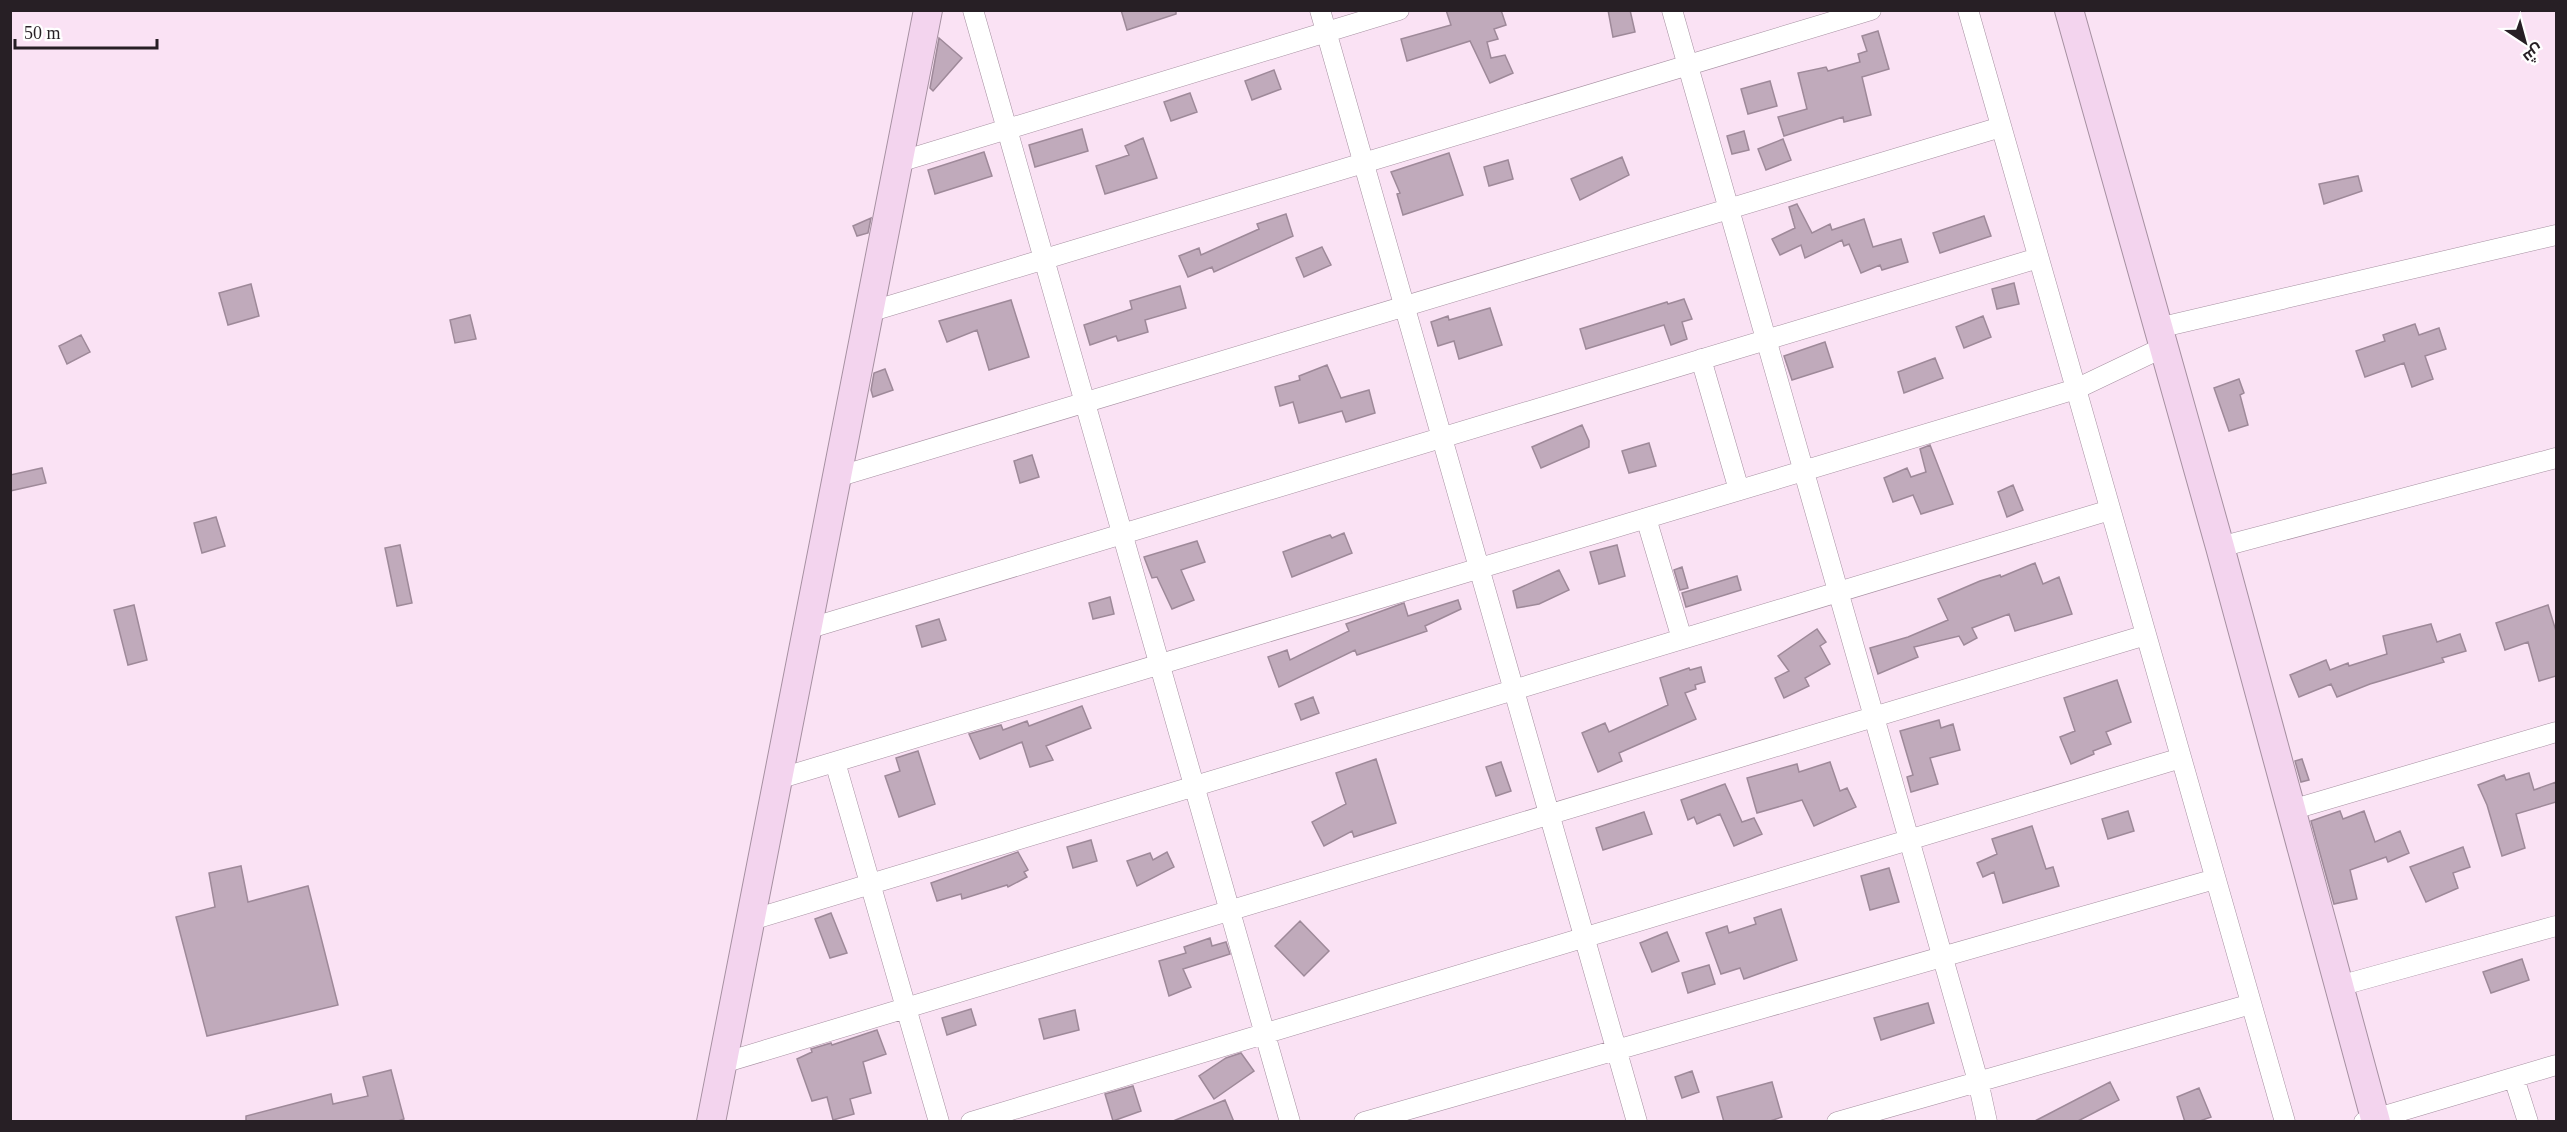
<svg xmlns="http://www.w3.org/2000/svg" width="2567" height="1132" font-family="'Times New Roman',Cairo,serif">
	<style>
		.building { fill: #c0aabb; stroke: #9e8999; stroke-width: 1.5 }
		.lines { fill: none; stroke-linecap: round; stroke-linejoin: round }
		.street-casing { stroke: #a690a1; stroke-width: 21 }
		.secondary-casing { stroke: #a690a1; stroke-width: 30 }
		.street { stroke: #fff; stroke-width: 20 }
		.secondary { stroke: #f3d4ee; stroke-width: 28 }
	</style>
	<rect width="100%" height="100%" fill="#fae2f4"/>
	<path class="building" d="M1121,10h55v4l-49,16z
		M1446,10h55l5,15 -12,4 4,10 -11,3 4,16 14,-3 8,18 -23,10 -20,-42 -63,20 -6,-22 50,-14z
		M1608,10h22l5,22 -22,5z
		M1878,31l11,38 -27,8 9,38 -27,7 -1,-5 -59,19 -6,-19 29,-8 -9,-36 28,-6 2,4 32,-9 -2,-8 9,-3 -5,-15z
		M939,38l23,20 -29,33 -3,-3z
		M1274,70l7,19 -29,11 -7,-19z
		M1770,81l7,25 -29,8 -7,-25z
		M1190,93l7,19 -26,9 -7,-19z
		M1082,129l6,22 -53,16 -6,-22z
		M1744,131l5,19 -17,4 -5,-18z
		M1143,138l14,40 -52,16 -9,-28 33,-11 -4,-9z
		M1783,139l8,21 -25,10 -8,-21z
		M984,152l8,24 -57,18 -7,-24z
		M1449,153l14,42 -60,20 -6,-21 3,-1 -9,-21z
		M1622,157l7,18 -49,25 -9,-21z
		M1508,160l5,19 -24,7 -5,-19z
		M2358,176l4,15 -38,13 -5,-20z
		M1797,204l15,29 18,-9 2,6 32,-11 9,28 28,-8 7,23 -26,8 -2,-5 -19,8 -12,-29 -5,2 -2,-6 -37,18 -4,-13 -21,10 -8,-16 23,-11 -6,-21z
		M1286,214l7,22 -79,36 -2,-5 -24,10 -9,-21 20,-8 2,7 58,-26 -2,-5z
		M1984,216l7,20 -51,17 -7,-20z
		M871,218l-3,15 -11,3 -4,-10z
		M1322,247l9,18 -27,12 -8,-19z
		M2014,283l5,21 -22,5 -5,-20z
		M251,284l8,32 -31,9 -9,-32z
		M1180,286l6,22 -41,12 3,12 -30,9 -2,-5 -26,9 -6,-20 48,-16 -2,-8z
		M1684,299l8,20 -10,3 5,17 -16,6 -7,-20 -78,24 -6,-20 87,-27 1,2z
		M1011,300l18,57 -40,13 -12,-40 -30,12 -8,-21z
		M1490,308l12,37 -43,14 -5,-18 -16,5 -7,-24 17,-6 1,4z
		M470,315l6,24 -21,4 -5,-23z
		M1983,316l8,21 -27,11 -8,-21z
		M2415,324l4,11 20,-7 7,21 -21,7 8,23 -21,8 -8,-24 -39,14 -9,-26 29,-10 -2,-6z
		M81,335l9,17 -23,12 -8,-18z
		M1825,342l8,25 -41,13 -8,-24z
		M1935,358l8,20 -39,15 -6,-21z
		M1327,365l14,33 28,-8 6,23 -29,9 -4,-11 -43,12 -6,-21 -13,4 -5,-19 25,-7 -1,-4z
		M885,369l8,21 -20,7 -2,-7 3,-17z
		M2239,379l5,14 -4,2 8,30 -19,6 -15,-43z
		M1582,425l7,16v6l-48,21 -9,-21z
		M1649,443l7,23 -27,7 -7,-22z
		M1930,445l23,59 -32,10 -8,-19 -20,7 -9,-24 23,-10 4,9 15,-5 -6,-23z
		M1032,455l7,22 -19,6 -6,-22z
		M42,468l4,15 -36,8v-16z
		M2013,485l10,25 -16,7 -9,-25z
		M216,517l9,29 -23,7 -8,-30z
		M1344,533l8,20 -60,24 -9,-25 32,-12 15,-5 2,3z
		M1197,541l8,21 -24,8 13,30 -22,9 -15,-32 -5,1 -8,-21z
		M400,545l12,58 -15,3 -12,-58z
		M1617,545l8,31 -26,8 -9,-32z
		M2035,563l8,21 16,-7 13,37 -57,17 -6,-17 -37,14 5,10 -13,7 -5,-9 -45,11 4,10 -40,17 -8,-26 38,-11 40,-17 -10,-21 42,-18 20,-6 1,2z
		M1682,567l6,21 -8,2 -6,-20z
		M1559,570l10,20 -30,14 -22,4 -4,-17z
		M1737,576l4,14 -55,17 -4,-14z
		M1110,597l4,17 -21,5 -4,-16z
		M1458,600l3,9 -36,17 2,5 -70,24 -2,-5 -76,37 -11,-30 19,-7 3,10 59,-29 -3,-7 55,-20 3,-1 4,13z
		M134,605l13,55 -19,5 -14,-55z
		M2548,605l8,26v45l-17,5 -11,-39 -23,8 -9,-27z
		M939,619l7,21 -24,7 -6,-21z
		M2431,624l6,18 23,-8 6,17 -24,7 2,4 -74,22 -33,13 -6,-13 -32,13 -9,-22 36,-15 4,10 18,-7 1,3 38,-12 -4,-18z
		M1817,629l9,13 -6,4 10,18 -25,14 4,8 -25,12 -9,-20 14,-7 -11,-15z
		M1701,667l4,15 -10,3 1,4 -11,4 11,26 -77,34 3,8 -24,11 -16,-39 23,-10 4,9 59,-27 -8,-27 29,-10 1,2z
		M2117,680l14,42 -25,10 5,12 -18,7 1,3 -23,10 -11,-27 15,-6 -11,-33z
		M1313,697l6,16 -18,7 -6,-16z
		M1082,706l9,22 -45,18 7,14 -23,7 -8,-25 -42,17 -11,-25 32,-9 2,5 24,-9 2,5z
		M1939,720l2,8 12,-4 7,26 -30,8 8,26 -27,8 -4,-15 6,-2 -13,-44z
		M918,751l17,53 -36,13 -14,-41 15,-5 -4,-13z
		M1376,759l20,64 -42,14 -2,-6 -28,15 -12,-24 34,-18 -10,-31z
		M2302,759l7,21 -8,2 -6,-21z
		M1501,762l10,29 -15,5 -10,-29z
		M1830,762l10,29 7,-3 9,19 -42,19 -12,-26 -45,13 -10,-35 50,-14 2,8z
		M2529,773l5,17 22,-8v20l-40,12 9,34 -23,8 -15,-51 -9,-20 26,-10 2,5z
		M1725,784l17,38 12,-4 8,16 -28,12 -14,-32 -23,10 -3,-7 -6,3 -7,-20z
		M2128,811l6,20 -26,8 -6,-20z
		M2340,811l3,8 21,-8 11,31 25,-11 9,22 -21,9 -2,-5 -36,13 7,29 -23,5 -23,-83z
		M1644,812l8,22 -49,16 -7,-22z
		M2032,826l14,43 7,-2 6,19 -56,17 -9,-31 -11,5 -6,-14 20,-9 -5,-15z
		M1091,840l6,21 -24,7 -6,-21z
		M2463,847l7,20 -17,6 5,15 -32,14 -16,-35z
		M1018,852l10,18 -4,2 3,5 -19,10 -1,-2 -45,14 -1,-5 -24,7 -6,-18z
		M1167,852l7,15 -37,19 -10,-25 23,-8 3,7z
		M241,866l7,36 60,-16 30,119 -131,31 -31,-119 39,-10 -6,-34z
		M1889,868l10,34 -29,8 -9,-34z
		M1781,909l16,51 -53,19 -4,-11 -19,6 -15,-41 21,-7 2,7 27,-9 -2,-6z
		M831,913l16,40 -17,5 -15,-39z
		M1300,921l29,30 -25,25 -29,-30z
		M1667,932l12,29 -27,11 -12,-29z
		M1210,938l2,8 14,-4 4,12 -47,15 8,18 -22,9 -10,-35 27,-8 -2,-6z
		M2522,959l7,21 -38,13 -8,-21z
		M1709,965l6,19 -27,9 -6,-20z
		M1928,1003l6,20 -53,17 -7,-22z
		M971,1009l5,16 -29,10 -5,-17z
		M1075,1010l4,20 -35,9 -5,-20z
		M877,1030l9,24 -23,8 8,31 -21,6 4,15 -21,6 -6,-23 -15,4 -15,-42 15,-7 -1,-3 20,-6 1,2z
		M1241,1053l13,18 -40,28 -15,-23 27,-18z
		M391,1070l13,49 -9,3h-149v-6l85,-22 2,10 35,-8 -5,-19z
		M1692,1071l7,21 -17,6 -7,-21z
		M1772,1082l10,35 -15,5h-43l-7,-25z
		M2110,1082l9,18 -43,22h-43z
		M1133,1086l8,25 -28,10 -8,-27z
		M2199,1088l12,29 -14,5h-12l-8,-25z
		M1225,1100l9,22h-61v-1z"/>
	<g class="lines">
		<defs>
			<path id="street" d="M973,10l317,1112
				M1320,10l317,1112
				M1672,10l306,1071 9,41
				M1968,10l317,1112
				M899,162l500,-152
				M869,312l1002,-302
				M2158,328l398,-93
				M1701,359l38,131
				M837,477l1164,-350
				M1646,518l36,121
				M2220,547l336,-89
				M807,629l1231,-371
				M835,762l104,360
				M778,779l1298,-390 88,-42
				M2291,810l265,-78
				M751,920l1359,-410
				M2339,986l217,-60
				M723,1063l1423,-428
				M2514,1078l14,44
				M971,1122l1210,-364
				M1364,1122l851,-243
				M1837,1122l414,-118
				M2364,1122l192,-57"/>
			<path id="secondary" d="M2069,10l151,537 156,575
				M711,1122l217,-1112"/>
		</defs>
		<use href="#street" class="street-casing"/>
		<use href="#secondary" class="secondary-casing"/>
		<use href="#street" class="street"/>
		<use href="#secondary" class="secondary"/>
	</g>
	<rect width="2567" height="1132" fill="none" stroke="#271f25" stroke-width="24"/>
	<g transform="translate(2525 42) rotate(144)" stroke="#ffffff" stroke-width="4.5" paint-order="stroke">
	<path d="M0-4.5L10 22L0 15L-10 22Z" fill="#271f25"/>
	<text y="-9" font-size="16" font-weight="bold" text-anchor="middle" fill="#271f25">ش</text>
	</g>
	<path d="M15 39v9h142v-9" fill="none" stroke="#271f25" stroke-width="3"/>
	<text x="24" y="39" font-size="18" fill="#271f25" stroke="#ffffff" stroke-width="4.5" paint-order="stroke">50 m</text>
</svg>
